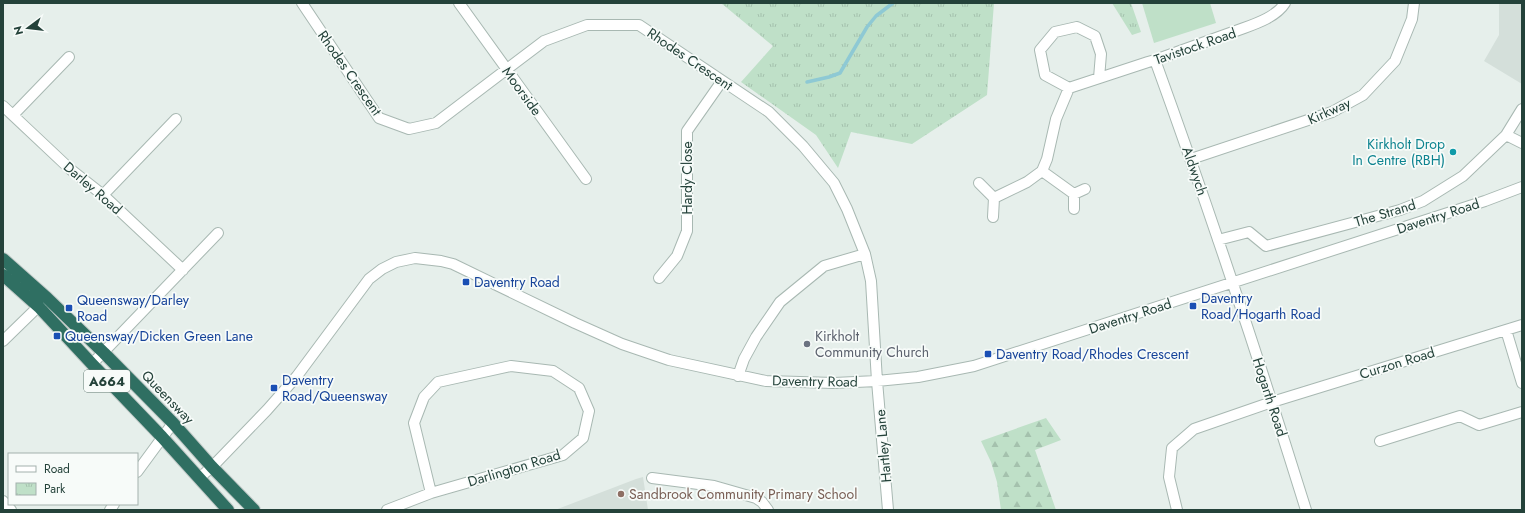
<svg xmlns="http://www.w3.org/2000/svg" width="1525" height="513" font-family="Jost,sans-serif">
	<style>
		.built { fill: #d4dfda }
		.forest { fill: url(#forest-firs) }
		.park { fill: url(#park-tufts) }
		.pitch { fill: #bfe0c8 }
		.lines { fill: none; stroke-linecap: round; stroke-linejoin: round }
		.stream { stroke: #8ec9d4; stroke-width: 3.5 }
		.street-casing { stroke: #a8b8b2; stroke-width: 12 }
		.highway-casing { stroke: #c2cac8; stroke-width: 14 }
		.street { stroke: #fff; stroke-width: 10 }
		.highway { stroke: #2f6f62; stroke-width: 12 }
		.culture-dot { fill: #0f9aa8; stroke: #f7fbf9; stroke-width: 1.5 }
		.transit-dot { fill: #1a4fb4; stroke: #f7fbf9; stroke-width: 1.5 }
		.worship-dot { fill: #6b7280; stroke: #f7fbf9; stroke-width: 1.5 }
		.education-dot { fill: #8d6e63; stroke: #f7fbf9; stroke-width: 1.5 }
		.labels { text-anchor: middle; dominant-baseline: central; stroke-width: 3.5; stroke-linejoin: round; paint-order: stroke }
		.shield { fill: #f7fbf9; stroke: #637a73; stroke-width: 1 }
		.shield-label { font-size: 13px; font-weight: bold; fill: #24423a }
		.street-label { font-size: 14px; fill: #24423a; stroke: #f7fbf9 }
		.culture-label { font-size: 14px; fill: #0d838f; stroke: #f7fbf9; text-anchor: end }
		.transit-label { font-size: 14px; fill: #164399; stroke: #f7fbf9; text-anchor: start }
		.worship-label { font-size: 14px; fill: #5b616d; stroke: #f7fbf9; text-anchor: start }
		.education-label { font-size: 14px; fill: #785e54; stroke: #f7fbf9; text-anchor: start }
	</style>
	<defs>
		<pattern id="forest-firs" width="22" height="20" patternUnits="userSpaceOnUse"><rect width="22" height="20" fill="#bfe0c8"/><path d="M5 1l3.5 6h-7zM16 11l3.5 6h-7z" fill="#a4c1ad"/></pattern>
		<pattern id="park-tufts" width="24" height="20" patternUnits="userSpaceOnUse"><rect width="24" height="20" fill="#bfe0c8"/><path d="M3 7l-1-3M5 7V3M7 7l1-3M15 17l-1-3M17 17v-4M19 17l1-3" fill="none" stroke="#a4c1ad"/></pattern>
	</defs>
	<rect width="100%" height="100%" fill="#e6efeb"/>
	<path class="built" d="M1499,3h23v81l-38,-23 15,-26z
		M643,477l5,33h-93l81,-31z"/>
	<path class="forest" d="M1046,418l15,22 -26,10 21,60h-55l-4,-28 -6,-20 -10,-21z"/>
	<path class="park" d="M721,3h273l-7,92 -75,49 -61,-12 -13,36 -22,-33 -75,-53 32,-36z
		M1112,3h19l10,29 -9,3z"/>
	<path class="pitch" d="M1142,3h68l6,20 -62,20z"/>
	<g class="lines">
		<path class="stream" d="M807,82l22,-5 11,-4 27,-46 9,-11 17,-13"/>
		<defs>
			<path id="street" d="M302,3l77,115 30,11 27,-6 108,-82 43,-16h52l130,87 34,34 31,37 13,26 18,45 6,27 6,100 11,129
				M459,3l127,176
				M1155,60c54,149 104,299 151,450
				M1099,78l2,-24 -6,-18 -18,-9 -22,5 -15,18 5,25 24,13 79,-26 7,-2 89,-32c14,-5 33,-12 41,-25
				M3,106l67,63 33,26 80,75
				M13,115l56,-58
				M1506,135l16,8
				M1191,159l141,-47 31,-17 32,-34 17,-42 2,-16
				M1042,171l32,23
				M979,183l15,15 -1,19
				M103,195l73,-76
				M994,198l33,-16 15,-11 5,-12 9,-40 13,-31
				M1074,209v-15l11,-5
				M1218,240l31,-8 17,14 134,-36 23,-9 40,-25 43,-41 16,-26
				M659,278l18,-22 10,-25v-100l35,-50
				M1506,330l16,53
				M3,341l40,-39
				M92,364l126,-131
				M738,376l6,-17 12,-22 24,-35 44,-36 41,-12
				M1380,441l80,-25 19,9 43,-13
				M137,472l36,-49
				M199,478l13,-11 55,-57 30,-34 72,-97 13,-10 14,-7 19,-4 26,3 12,3 122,59 47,21 47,16 97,21 68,2 43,-2 41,-4 56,-11 511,-165 37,-14
				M652,478l62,8 42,12 6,4 6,8
				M3,501l8,9
				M110,510l4,-6
				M387,510l44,-17 132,-38 20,-17 6,-27 -10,-23 -26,-17 -42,-5 -73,16 -14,15 -10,26 17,70
				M1177,510l-8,-33 3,-29 22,-19 78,-27 250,-77"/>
			<path id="highway" d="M3,259l44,39 57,55 69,70 39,44 42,43
				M3,275l36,32 53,57 70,73 66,73"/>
		</defs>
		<use href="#street" class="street-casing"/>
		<use href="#highway" class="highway-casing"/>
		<use href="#street" class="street"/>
		<use href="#highway" class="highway"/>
	</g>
	<circle class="culture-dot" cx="1453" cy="152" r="4"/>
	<g class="transit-dot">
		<rect x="462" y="278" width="8" height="8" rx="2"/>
		<rect x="1189" y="302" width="8" height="8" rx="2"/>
		<rect x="65" y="304" width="8" height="8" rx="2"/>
		<rect x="53" y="332" width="8" height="8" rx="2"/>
		<rect x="984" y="350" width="8" height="8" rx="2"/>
		<rect x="270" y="384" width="8" height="8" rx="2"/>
	</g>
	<circle class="worship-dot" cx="807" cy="344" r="4"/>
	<circle class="education-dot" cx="621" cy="494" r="4"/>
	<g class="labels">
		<rect class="shield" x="84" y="370" width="46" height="22" rx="3"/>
		<g class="shield-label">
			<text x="107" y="381">A664</text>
		</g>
		<g class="street-label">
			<text transform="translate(1195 46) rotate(-19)">Tavistock Road</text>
			<text transform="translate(690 59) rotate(34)">Rhodes Crescent</text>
			<text transform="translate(350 73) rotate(55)">Rhodes Crescent</text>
			<text transform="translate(522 91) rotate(54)">Moorside</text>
			<text transform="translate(1329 111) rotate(-24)">Kirkway</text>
			<text transform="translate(1195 171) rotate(71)">Aldwych</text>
			<text transform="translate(687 178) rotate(-90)">Hardy Close</text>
			<text transform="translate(93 188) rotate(41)">Darley Road</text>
			<text transform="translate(1385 213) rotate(-17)">The Strand</text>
			<text transform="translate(1438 216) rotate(-18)">Daventry Road</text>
			<text transform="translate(1130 316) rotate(-18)">Daventry Road</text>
			<text transform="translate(1397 363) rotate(-17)">Curzon Road</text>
			<text transform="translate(815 381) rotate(1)">Daventry Road</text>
			<text transform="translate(168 397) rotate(46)">Queensway</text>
			<text transform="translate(1270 397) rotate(72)">Hogarth Road</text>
			<text transform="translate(883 446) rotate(-95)">Hartley Lane</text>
			<text transform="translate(514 468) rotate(-17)">Darlington Road</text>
		</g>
		<g class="culture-label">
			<text x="1445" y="144">Kirkholt Drop<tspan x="1445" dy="16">In Centre (RBH)</tspan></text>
		</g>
		<g class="transit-label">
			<text x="474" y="282">Daventry Road</text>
			<text x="1201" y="298">Daventry<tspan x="1201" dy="16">Road/Hogarth Road</tspan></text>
			<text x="77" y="300">Queensway/Darley<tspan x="77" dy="16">Road</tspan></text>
			<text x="65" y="336">Queensway/Dicken Green Lane</text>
			<text x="996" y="354">Daventry Road/Rhodes Crescent</text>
			<text x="282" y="380">Daventry<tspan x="282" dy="16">Road/Queensway</tspan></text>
		</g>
		<g class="worship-label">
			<text x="815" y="336">Kirkholt<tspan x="815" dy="16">Community Church</tspan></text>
		</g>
		<g class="education-label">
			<text x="629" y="494">Sandbrook Community Primary School</text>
		</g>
	</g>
	<rect width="1525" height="513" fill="none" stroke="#24423a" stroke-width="8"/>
	<rect x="8" y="453" width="130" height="52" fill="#f7fbf9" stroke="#a3b1ad"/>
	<rect x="16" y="466" width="20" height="6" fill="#ffffff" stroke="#a3b1ad"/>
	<text x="44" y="473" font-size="12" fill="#24423a">Road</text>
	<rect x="16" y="483" width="20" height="12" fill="url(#park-tufts)" stroke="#a3b1ad"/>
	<text x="44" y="493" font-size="12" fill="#24423a">Park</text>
	<g transform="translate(28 28) rotate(255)" stroke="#f7fbf9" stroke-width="3" paint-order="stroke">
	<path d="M0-3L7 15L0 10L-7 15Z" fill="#24423a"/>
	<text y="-6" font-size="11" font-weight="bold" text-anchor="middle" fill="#24423a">N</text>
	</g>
</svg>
